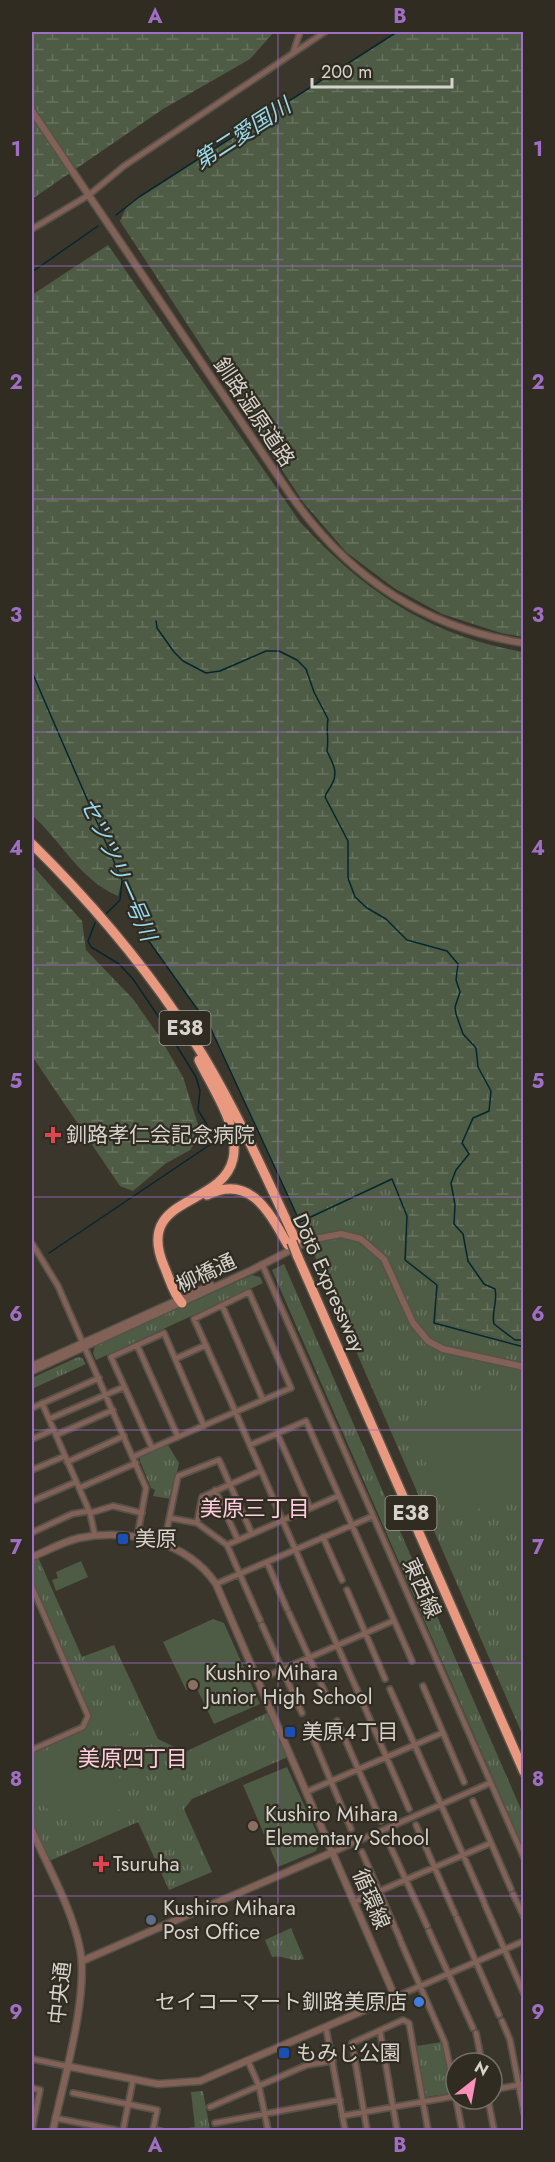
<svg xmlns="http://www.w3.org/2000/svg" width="555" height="2162" font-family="Jost,'Noto Sans JP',sans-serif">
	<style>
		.wetland { fill: url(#wetland-marsh) }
		.park { fill: url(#park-tufts) }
		.pitch { fill: #4e5c45 }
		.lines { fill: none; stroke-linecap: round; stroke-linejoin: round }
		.stream { stroke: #04272f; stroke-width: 1.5 }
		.minor-casing { stroke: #575249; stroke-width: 8 }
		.tertiary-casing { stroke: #575249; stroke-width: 9 }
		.motorway-casing { stroke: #575249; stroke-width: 12 }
		.minor { stroke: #826157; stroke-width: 4.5 }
		.tertiary { stroke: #826157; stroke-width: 6 }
		.motorway { stroke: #e8997f; stroke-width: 9 }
		.motorway-bridge-casing { stroke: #575249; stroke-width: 12; stroke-linecap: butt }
		.motorway-bridge { stroke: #e8997f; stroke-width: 9 }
		.grid { fill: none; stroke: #9f6fc5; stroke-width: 1.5; stroke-opacity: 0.55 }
		.health-dot { fill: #e0444e; stroke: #312c22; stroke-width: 2 }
		.transit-dot { fill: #1a4fb4; stroke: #312c22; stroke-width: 2 }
		.education-dot { fill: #8d6e63; stroke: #312c22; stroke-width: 2 }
		.service-dot { fill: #5c6f8a; stroke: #312c22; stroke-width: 2 }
		.shop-dot { fill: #3f7fe0; stroke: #312c22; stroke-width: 2 }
		.labels { text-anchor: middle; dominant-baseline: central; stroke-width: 4.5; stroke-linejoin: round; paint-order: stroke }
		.shield { fill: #312c22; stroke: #a4a19a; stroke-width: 1.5 }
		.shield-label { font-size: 20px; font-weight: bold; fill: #d6d3cd }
		.street-label { font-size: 21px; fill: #d6d3cd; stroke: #312c22 }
		.poi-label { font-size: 21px; fill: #d6d3cd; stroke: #312c22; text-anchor: start }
		.water-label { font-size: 22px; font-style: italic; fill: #97d9ec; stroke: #312c22 }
		.neighbourhood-label { font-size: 22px; fill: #ffcdde; stroke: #312c22 }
		.neatline { fill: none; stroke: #9f6fc5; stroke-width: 2 }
		.grid-label { font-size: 20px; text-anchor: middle; font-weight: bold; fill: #9f6fc5 }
	</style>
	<defs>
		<pattern id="wetland-marsh" width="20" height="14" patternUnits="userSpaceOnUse" patternTransform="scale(1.5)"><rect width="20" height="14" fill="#4e5c45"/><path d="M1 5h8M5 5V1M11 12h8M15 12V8" fill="none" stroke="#67725f"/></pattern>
		<pattern id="park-tufts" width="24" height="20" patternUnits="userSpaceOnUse" patternTransform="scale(1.5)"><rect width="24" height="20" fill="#4e5c45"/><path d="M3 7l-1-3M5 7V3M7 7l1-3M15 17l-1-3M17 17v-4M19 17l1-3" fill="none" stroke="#67725f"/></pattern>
	</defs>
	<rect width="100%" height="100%" fill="#3b362c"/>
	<path class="wetland" d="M32,32h242l-24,27 -87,50 -131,90z
		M397,32h126v605l-22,-4 -59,-19 -48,-26 -48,-36 -43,-50 -183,-281 7,-15 12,-9z
		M108,245l192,277c65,70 128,113 223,130v692l-87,-22 3,-38 -33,-25 3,-43 -38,-35 -71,41 -90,-195 -62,-87 -26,-60 -4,16c-38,-16 -56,-54 -86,-81v-520z
		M32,865l50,56 4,29 47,49 26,37 24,41 18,57 -11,16 -25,14 -32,27 -13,-5 -88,-130z"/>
	<path class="park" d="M393,1177l16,38 -3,44 33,25 -3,38 87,22v392l-223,-514 71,-41z
		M284,1264l239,550v33l-251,-577z
		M252,1275l8,2 3,6 -167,77 -3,-7 2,-7z
		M78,1357l4,1 4,6 -54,25v-11z
		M168,1445l11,18 -8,36 -18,-3 2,-6 -4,-2 -11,-27v-4z
		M37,1555l45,102 32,-12 44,94 27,13 86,-41 19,45 -98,43 -8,10 28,63 -43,18 -31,-68 -93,41 -13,-33v-80l51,-23 5,-11 -56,-129v-30z
		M291,1928l13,31c-13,4 -21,-5 -32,-2l-7,-17z
		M442,2042l9,51 -25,4 -10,-51z
		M203,2091l7,39h-53v-4l15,4 23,-3 -4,-35z"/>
	<path class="pitch" d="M504,1379l19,39v71l-65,29 -7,-1 -41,-89 4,-10z
		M81,1561l7,16 -32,14 -4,-11 6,-2 -2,-6z
		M213,1619l11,4 36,81 -46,20 -17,-35 -11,1 -23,-48z
		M128,1706l11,24 -24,11 -10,-24z
		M77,1740c35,2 40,36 53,63 -12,7 -25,16 -39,18 -20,3 -53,-11 -59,-32 -2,-8 -1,-17 0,-24z
		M287,1767l33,73 -4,11 -38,16 -35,-82z"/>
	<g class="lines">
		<path class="stream" d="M116,215l23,-18 258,-165
			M32,272l66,-46
			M156,621l1,7 17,24 9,9 23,12 14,-2 46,-20h13l18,9 9,9 8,23 14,27c-2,11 1,21 -1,32 5,11 12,21 5,33 -2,5 -6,8 -7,13l23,44v37l7,19 12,11 19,11 21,21 40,11 11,13 -2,16 4,12 -5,15 1,7 7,20 13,14 2,19 13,24 -2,20 -16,7 -11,25 7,11 -13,16 -5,13 4,22 -1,19 9,10 5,27 16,23 11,5c3,13 -4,23 -1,35l21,16h9
			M32,672l116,268 62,87 90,195 92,-43 15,37 -2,44 32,25 -3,38 90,24
			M105,915l15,-15 2,-19
			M49,1253l165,-111 1,-4 -17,-28 2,-19 -4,-14 -34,-55 -29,-43 -14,-15 -28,-17 -3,-6 7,-18
			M32,1263l1,-1"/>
		<defs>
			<path id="minor" d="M293,53l7,-21
				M32,229l57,-34 35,-29 201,-134
				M33,1245l25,41 88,202 -9,50
				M262,1264l262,594
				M222,1305l41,95
				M137,1345l41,92
				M175,1359l31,-14
				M42,1403l48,110 5,23
				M32,1408l67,-30
				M49,1419l75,-32
				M277,1433l33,75
				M56,1435l57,-25
				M32,1439l21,-9
				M250,1445l56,-24 106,240
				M152,1448l-41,-91 53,-24 40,93
				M133,1457c52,-24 105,-46 158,-69l-42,-96 -55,27c56,123 108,249 164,373
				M67,1462l57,-26
				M32,1470l33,-14
				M79,1488l57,-25
				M215,1490l23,50
				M32,1501l44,-19
				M90,1513l23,-7 29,7
				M170,1518l27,5 30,22 33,75
				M197,1523l5,-26 58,-26
				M33,1532l39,-18 17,-3
				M323,1537l19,43
				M164,1544l14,-68 41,-16 33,74
				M227,1545l111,-49
				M267,1562l20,47
				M216,1584l157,-68
				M32,1587l56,129 -5,11 -51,23
				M347,1590l38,89
				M289,1613l39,86
				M262,1625l40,88
				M258,1680l135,-59
				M423,1686l41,96
				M390,1689l94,213
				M362,1701l47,108
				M337,1721l44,100
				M307,1724l44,105
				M306,1792l136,-59
				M473,1801l38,88
				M416,1825l39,89
				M387,1839l40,87
				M333,1852l157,-69
				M362,1852l38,87
				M513,1894l11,23
				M354,1902l137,-59
				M485,1905l39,89
				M457,1918l42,97
				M429,1931l44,97
				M401,1942l44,101 11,54
				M395,1997l129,-56
				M502,2021l8,19 14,73
				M326,2028l19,102
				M380,2031l17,99
				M476,2033l6,30
				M32,2059l34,7
				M248,2061l11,25 9,44
				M32,2088l8,2 -8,40
				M492,2090l32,-6
				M73,2093l84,17 -4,20
				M456,2099l6,31
				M488,2099l6,31
				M210,2107l97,-42 26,-4
				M342,2116l114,-20
				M55,2118l61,12
				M215,2123l125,-23
				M123,2130l10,-50
				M367,2130l-15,-87 51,-23 6,3 19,107"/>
			<path id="tertiary" d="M32,111l258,383c57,82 134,134 234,149
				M32,1366l179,-81
				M32,1371l220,-101 58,-30 31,-6 20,5 23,20 29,64 15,18 15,8 81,18
				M32,1557c15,-6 30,-15 47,-19 49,-10 108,3 137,46l179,413 -195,84 -42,3 -92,-18
				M32,1830c16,38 40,78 48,119 9,46 -17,134 -27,181
				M82,1961l251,-109"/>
			<path id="motorway" d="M32,844c65,64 124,135 172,213 35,59 63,122 92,184
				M207,1195c44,-22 63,19 81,50
				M297,1255l227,517
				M182,1303c-9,-9 -13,-26 -18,-37 -30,-71 58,-58 69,-107 7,-33 -21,-71 -34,-99"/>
		</defs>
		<use href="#minor" class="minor-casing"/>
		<use href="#tertiary" class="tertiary-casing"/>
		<use href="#motorway" class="motorway-casing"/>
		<use href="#minor" class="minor"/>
		<use href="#tertiary" class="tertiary"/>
		<use href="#motorway" class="motorway"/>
		<defs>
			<path id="motorway-bridge" d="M292,1242l5,13"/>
		</defs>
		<use href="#motorway-bridge" class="motorway-bridge-casing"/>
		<use href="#motorway-bridge" class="motorway-bridge"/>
	</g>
	<path class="grid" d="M278,32v2098M32,266h492M32,499h492M32,732h492M32,965h492M32,1197h492M32,1430h492M32,1663h492M32,1896h492"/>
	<g class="health-dot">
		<path d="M50 1126h6v6h6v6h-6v6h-6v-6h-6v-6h6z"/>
		<path d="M98 1855h6v6h6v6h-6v6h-6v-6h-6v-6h6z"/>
	</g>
	<g class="transit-dot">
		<rect x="117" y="1533" width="12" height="12" rx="3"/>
		<rect x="284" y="1726" width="12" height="12" rx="3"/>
		<rect x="278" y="2047" width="12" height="12" rx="3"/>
	</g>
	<g class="education-dot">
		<circle cx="193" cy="1685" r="6"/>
		<circle cx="253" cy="1826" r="6"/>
	</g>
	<circle class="service-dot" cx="151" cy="1920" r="6"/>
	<circle class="shop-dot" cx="419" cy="2002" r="6"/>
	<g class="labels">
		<g class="shield">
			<rect x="159.5" y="1011" width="51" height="34" rx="4.5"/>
			<rect x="385.5" y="1496" width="51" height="34" rx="4.5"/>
		</g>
		<g class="shield-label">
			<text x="185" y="1028">E38</text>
			<text x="411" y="1513">E38</text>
		</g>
		<g class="street-label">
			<text transform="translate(254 412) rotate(56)">釧路湿原道路</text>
			<text transform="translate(206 1273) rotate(-25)">柳橋通</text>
			<text transform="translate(329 1283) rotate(66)">Dōtō Expressway</text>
			<text transform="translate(422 1588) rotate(66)">東西線</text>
			<text transform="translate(371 1899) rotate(67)">循環線</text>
			<text transform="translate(60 1993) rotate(-84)">中央通</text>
		</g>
		<g class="poi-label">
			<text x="66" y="1135">釧路孝仁会記念病院</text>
			<text x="135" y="1539">美原</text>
			<text x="205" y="1673">Kushiro Mihara<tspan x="205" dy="24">Junior High School</tspan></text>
			<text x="302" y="1732">美原4丁目</text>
			<text x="265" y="1814">Kushiro Mihara<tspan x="265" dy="24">Elementary School</tspan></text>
			<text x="113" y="1864">Tsuruha</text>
			<text x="163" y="1908">Kushiro Mihara<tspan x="163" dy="24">Post Office</tspan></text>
			<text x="407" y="2002" text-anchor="end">セイコーマート釧路美原店</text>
			<text x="296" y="2053">もみじ公園</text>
		</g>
		<g class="water-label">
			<text transform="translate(242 133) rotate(-33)">第二愛国川</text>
			<text transform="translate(119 869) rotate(66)">セツツリ一号川</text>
		</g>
		<g class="neighbourhood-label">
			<text x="255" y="1508">美原三丁目</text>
			<text x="133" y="1758">美原四丁目</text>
		</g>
	</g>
	<rect width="555" height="2162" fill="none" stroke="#312c22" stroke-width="66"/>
	<g transform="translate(474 2081) rotate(31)"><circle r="28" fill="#312c22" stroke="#736f66" stroke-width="1.5"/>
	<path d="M0-4.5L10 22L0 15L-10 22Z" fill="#fe8ebb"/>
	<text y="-9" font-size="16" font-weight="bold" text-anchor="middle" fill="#d6d3cd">N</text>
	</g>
	<path d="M312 78v9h140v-9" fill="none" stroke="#d6d3cd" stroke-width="3"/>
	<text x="321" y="78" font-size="18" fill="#d6d3cd" stroke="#312c22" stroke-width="4.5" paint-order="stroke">200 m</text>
	<rect x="33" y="33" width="489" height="2096" class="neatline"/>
	<g class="grid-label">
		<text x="155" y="23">A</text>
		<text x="400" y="23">B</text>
		<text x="16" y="156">1</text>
		<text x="538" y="156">1</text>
		<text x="16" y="389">2</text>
		<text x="538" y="389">2</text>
		<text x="16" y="622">3</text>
		<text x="538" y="622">3</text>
		<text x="16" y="855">4</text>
		<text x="538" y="855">4</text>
		<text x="16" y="1088">5</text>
		<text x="538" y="1088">5</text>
		<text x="16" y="1321">6</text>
		<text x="538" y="1321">6</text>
		<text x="16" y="1554">7</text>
		<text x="538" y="1554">7</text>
		<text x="16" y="1786">8</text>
		<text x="538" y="1786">8</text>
		<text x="16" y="2019">9</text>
		<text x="538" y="2019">9</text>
		<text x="155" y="2152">A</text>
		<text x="400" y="2152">B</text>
	</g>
</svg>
